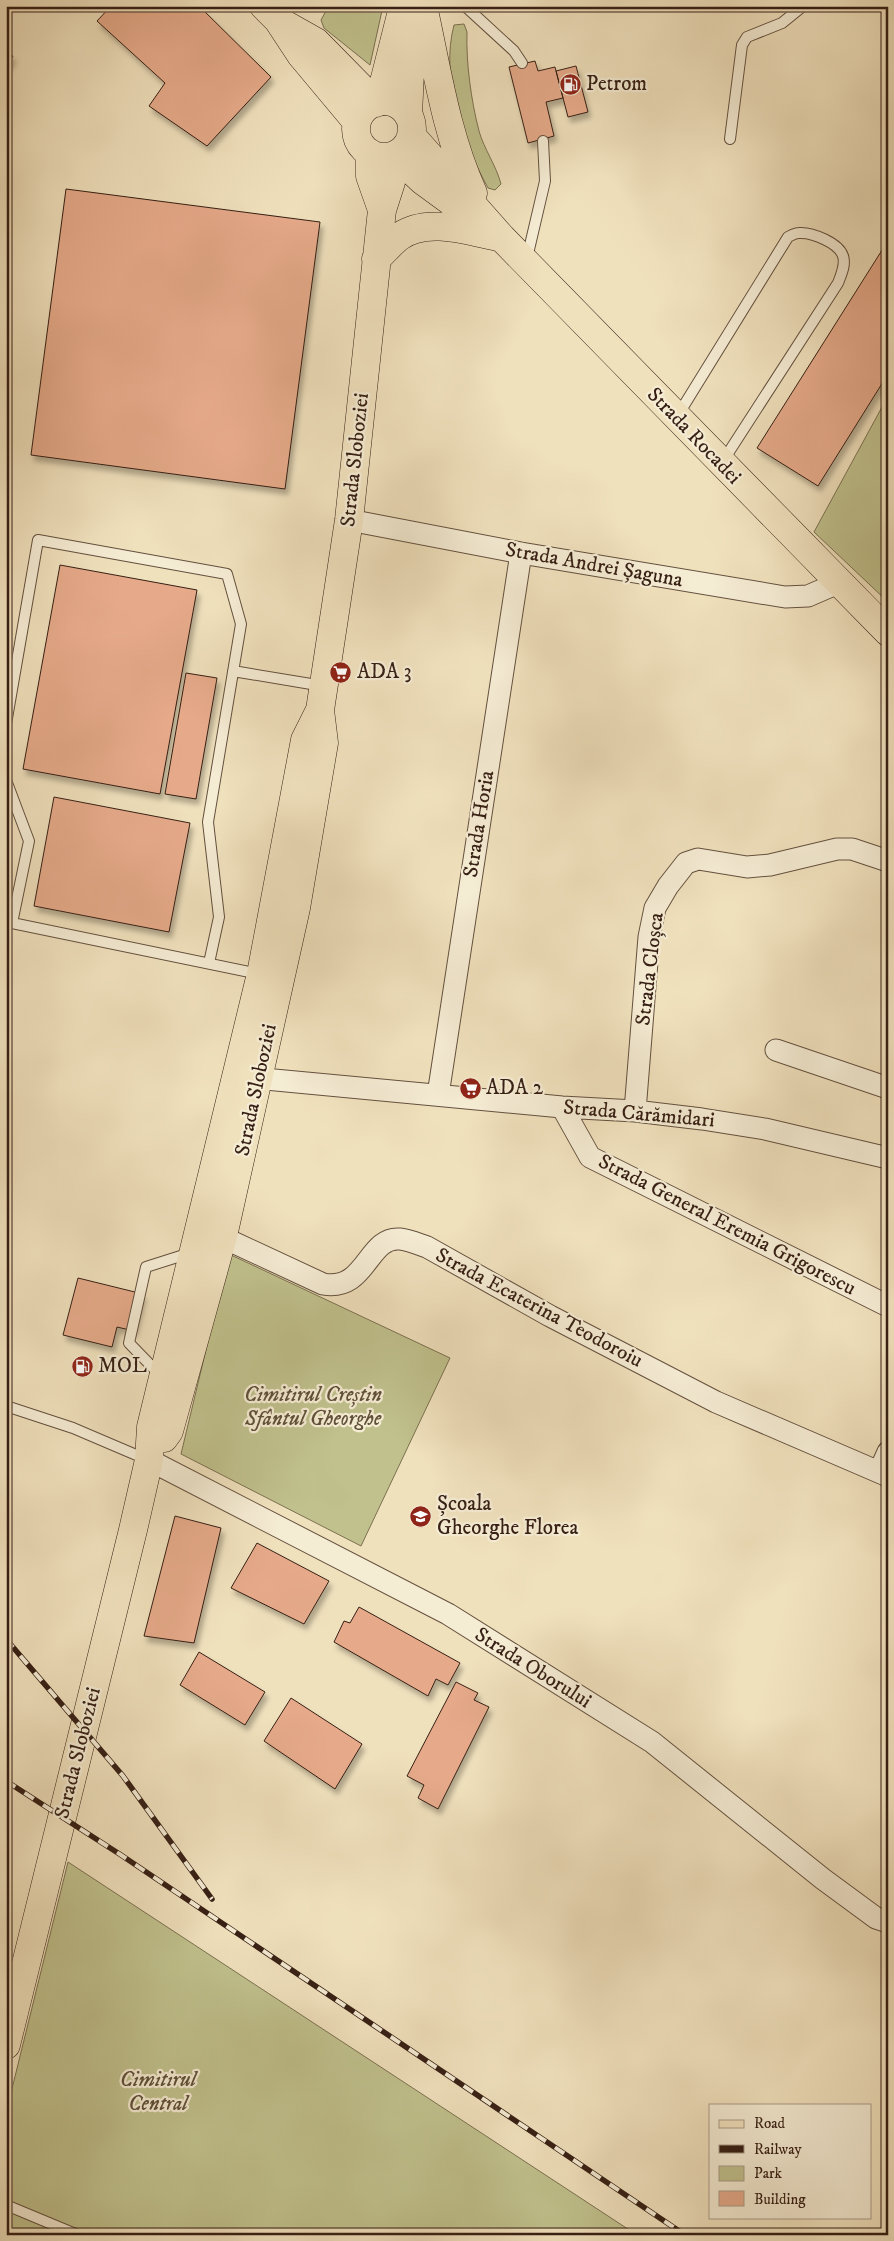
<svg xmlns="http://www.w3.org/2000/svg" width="894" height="2241" font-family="'IM FELL DW Pica',serif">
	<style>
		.green { fill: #c0c18d; stroke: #7b7050 }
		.building { fill: #e6aa8a; stroke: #361f14; filter: url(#shadow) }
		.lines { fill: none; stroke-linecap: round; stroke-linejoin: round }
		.lane-casing { stroke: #64503e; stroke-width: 12 }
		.street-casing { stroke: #64503e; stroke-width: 23 }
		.primary-casing { stroke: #361f14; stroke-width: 29 }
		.lane { stroke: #f5ecd4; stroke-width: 10 }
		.street { stroke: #f5ecd4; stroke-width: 21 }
		.primary { stroke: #f0e1bd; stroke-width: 28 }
		.rail-casing { stroke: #361f14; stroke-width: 5.5 }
		.rail { stroke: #f5ecd4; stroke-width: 4; stroke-dasharray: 11; stroke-linecap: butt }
		.labels { text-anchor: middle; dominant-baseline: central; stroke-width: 4.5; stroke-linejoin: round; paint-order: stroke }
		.poi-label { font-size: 21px; fill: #361f14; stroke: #f5ecd4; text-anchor: start }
		.street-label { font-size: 21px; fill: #361f14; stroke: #f5ecd4 }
		.park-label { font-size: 21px; font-style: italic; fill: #5f5038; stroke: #f5ecd4 }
	</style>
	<defs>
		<filter id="shadow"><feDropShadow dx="3" dy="5.5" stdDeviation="2.5" flood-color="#0004"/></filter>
	</defs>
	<rect width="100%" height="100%" fill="#f0e1bd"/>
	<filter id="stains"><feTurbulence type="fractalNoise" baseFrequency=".004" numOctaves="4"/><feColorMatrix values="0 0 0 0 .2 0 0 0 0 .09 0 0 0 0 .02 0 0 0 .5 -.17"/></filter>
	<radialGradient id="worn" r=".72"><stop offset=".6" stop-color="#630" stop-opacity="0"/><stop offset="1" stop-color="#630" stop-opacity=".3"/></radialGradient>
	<path class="green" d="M335,6h48l-13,59 -46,-37 -3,-8 5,-9z
		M464,24l3,8c-1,31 4,68 12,99 5,18 17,34 22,53l-6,6 -7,-2c-25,-46 -48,-110 -34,-163z
		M888,396v206l-74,-70z
		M229,1254l221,104 -89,188 -180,-92z
		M68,1862l569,373h-631v-122z"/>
	<path class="building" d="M111,6h88l72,71 -64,69 -58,-40 16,-23 -68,-62z
		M6,53l7,3 -7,13z
		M535,61l3,10 17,-4 8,31 -17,4 8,34 -26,7 -19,-76z
		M576,66l12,46 -20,5 -12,-46z
		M66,189l254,33 -35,267 -254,-34z
		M884,247l4,2v125l-70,112 -61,-38z
		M60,565l137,25 -37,204 -137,-25z
		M186,673l31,5 -21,121 -31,-5z
		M54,797l136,26 -21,109 -135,-26z
		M78,1278l65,16 -9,37 -17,-4 -5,20 -49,-12z
		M175,1516l46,12 -27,115 -50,-7z
		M257,1543l72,38 -25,43 -73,-36z
		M359,1607l101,56 -12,22 -12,-6 -8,17 -94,-54 10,-21 6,2z
		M199,1652l66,40 -20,33 -65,-40z
		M456,1682l22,11 -4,7 15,7 -51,102 -20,-11 6,-13 -17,-9z
		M291,1698l71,46 -27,45 -71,-48z"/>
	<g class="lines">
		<defs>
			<path id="lane" d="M465,6l49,45 8,12
				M730,139l12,-94 5,-8 35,-14 21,-17
				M527,258l18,-77 -2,-40
				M678,415l110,-178c4,-2 7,-4 11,-4 13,-1 40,10 44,23 3,9 -2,19 -5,27l-115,178
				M233,671l90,15
				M6,724l32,-184 189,34 14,50 -33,198 11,95 -10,46
				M6,780l23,61 -17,82 247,51
				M161,1376l-32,-33 17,-76 44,-14
				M6,1406l67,22 75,32
				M6,2205l72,30"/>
			<path id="street" d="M349,520l172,33 264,44 23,-1 30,-13
				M776,1050l112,38
				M244,1077l318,30 73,4 67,8 63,10 123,29
				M438,1095l83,-542
				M562,1107l28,50 298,149
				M635,1111l14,-174 6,-29 13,-22 18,-23 12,-4 49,8 23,-2 67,-16h15l36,12
				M209,1231l114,53c44,8 44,-48 77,-45 9,1 18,5 27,8l123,69 166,86 172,74
				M149,1460l299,154 204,128 171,137 53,39 12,4
				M879,1472l9,-20"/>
			<path id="primary" d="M264,6l14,14 23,35 56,67
				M423,6c14,63 23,128 50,187
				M284,24l32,18 60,61
				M356 129a28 28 0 1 1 56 0a28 28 0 1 1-56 0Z
				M379,102l22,-87
				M408,115l5,-108
				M411,135l91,103 386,394
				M370,153v23l12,34
				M395,155l28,26 41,30
				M376,259c8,-7 15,-16 23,-22 28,-21 72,-5 103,1
				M164,1438l5,-7 54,-195 73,-328 28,-165 -4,-33 29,-190 33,-310 9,-28 2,-26
				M6,2045l127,-515 16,-70 2,-33 110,-453 44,-234 15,-30"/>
		</defs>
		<use href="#lane" class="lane-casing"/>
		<use href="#street" class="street-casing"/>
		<use href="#primary" class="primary-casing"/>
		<use href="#lane" class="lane"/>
		<use href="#street" class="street"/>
		<use href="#primary" class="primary"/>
		<defs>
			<path id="rail" d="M6,1639l117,137 89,123
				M6,1781l115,74 564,380"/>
		</defs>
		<use href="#rail" class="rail-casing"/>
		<use href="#rail" class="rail"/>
	</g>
	<defs>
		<symbol id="fuel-disc" viewBox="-11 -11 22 22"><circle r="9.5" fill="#8f2418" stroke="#f5ecd4"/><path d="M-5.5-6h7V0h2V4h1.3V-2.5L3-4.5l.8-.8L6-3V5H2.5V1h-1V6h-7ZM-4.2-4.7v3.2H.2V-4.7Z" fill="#fff"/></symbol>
		<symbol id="supermarket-disc" viewBox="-11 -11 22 22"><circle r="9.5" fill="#8f2418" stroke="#f5ecd4"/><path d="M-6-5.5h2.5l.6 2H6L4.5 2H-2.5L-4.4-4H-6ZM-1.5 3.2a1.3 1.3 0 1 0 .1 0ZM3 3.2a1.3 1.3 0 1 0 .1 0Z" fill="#fff"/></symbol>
		<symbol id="school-disc" viewBox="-11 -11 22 22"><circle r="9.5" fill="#8f2418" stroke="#f5ecd4"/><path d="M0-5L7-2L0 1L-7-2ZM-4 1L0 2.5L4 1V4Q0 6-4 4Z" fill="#fff"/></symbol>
	</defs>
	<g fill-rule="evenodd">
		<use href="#fuel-disc" x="558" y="72" width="25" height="25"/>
		<use href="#supermarket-disc" x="328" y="660" width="25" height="25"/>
		<use href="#supermarket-disc" x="458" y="1076" width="25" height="25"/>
		<use href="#fuel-disc" x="70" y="1354" width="25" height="25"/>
		<use href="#school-disc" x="408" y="1504" width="25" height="25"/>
	</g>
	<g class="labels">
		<g class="poi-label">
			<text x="586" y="84">Petrom</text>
			<text x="357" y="672">ADA 3</text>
			<text x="486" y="1088">ADA 2</text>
			<text x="98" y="1366">MOL</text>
			<text x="437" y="1504">Școala<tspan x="437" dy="24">Gheorghe Florea</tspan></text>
		</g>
		<g class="street-label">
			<text transform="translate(694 436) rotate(46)">Strada Rocadei</text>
			<text transform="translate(355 460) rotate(-84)">Strada Sloboziei</text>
			<text transform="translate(594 565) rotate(10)">Strada Andrei Șaguna</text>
			<text transform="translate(479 824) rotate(-81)">Strada Horia</text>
			<text transform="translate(650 969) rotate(-83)">Strada Cloșca</text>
			<text transform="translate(256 1090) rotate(-78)">Strada Sloboziei</text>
			<text transform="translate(639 1114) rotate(5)">Strada Cărămidari</text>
			<text transform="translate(727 1225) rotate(27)">Strada General Eremia Grigorescu</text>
			<text transform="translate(539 1308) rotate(28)">Strada Ecaterina Teodoroiu</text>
			<text transform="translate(533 1668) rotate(32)">Strada Oborului</text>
			<text transform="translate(78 1753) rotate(-76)">Strada Sloboziei</text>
		</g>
		<g class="park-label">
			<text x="313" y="1395">Cimitirul Creștin<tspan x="313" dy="24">Sfântul Gheorghe</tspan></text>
			<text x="158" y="2080">Cimitirul<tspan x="158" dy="24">Central</tspan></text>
		</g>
	</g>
	<rect width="894" height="2241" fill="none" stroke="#f0e1bd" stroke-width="25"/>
	<rect x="8" y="8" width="879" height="2226" fill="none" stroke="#361f14" stroke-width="2.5"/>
	<rect x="12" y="12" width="869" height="2216" fill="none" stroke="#361f14"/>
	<rect x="709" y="2104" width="162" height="115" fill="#f5ecd4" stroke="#a99a87"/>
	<rect x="719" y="2120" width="25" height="8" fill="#f0e1bd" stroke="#a99a87"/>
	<text x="754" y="2128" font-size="15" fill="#361f14">Road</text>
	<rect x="719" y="2145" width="25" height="8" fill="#361f14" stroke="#a99a87"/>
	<text x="754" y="2154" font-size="15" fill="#361f14">Railway</text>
	<rect x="719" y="2166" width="25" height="15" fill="#c0c18d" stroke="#a99a87"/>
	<text x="754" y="2178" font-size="15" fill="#361f14">Park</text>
	<rect x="719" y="2191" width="25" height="15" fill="#e6aa8a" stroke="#a99a87"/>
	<text x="754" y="2204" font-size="15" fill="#361f14">Building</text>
	<rect width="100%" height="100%" filter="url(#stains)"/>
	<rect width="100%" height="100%" fill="url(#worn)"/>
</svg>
